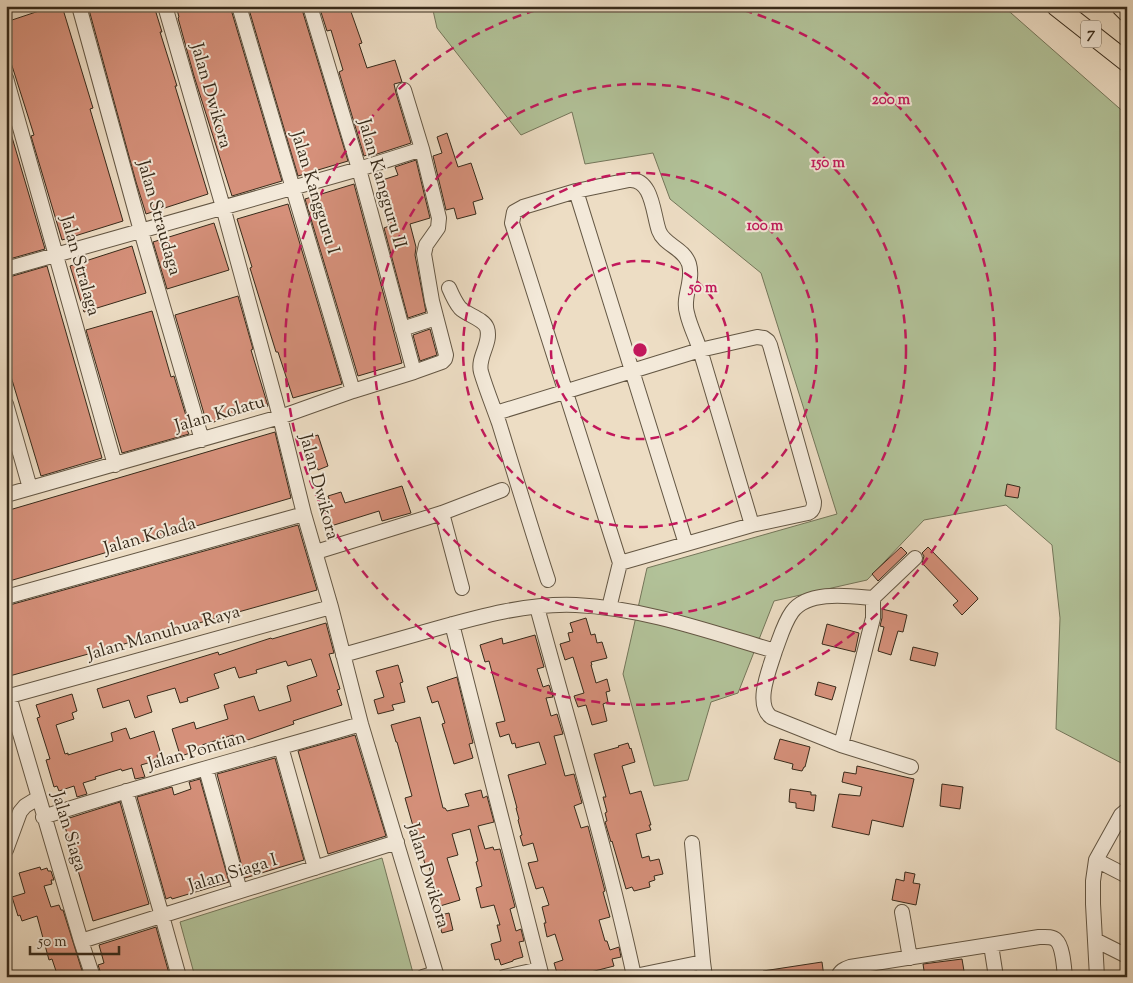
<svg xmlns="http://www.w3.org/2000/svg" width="1133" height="983" font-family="'Sorts Mill Goudy',serif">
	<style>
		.green { fill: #b2c299; stroke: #74765a }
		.building { fill: #d5907a; stroke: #372a1a }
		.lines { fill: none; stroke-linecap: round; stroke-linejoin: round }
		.minor-casing { stroke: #645744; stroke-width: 16 }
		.highway-casing { stroke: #372a1a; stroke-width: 21 }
		.minor { stroke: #f3e9d9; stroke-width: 14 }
		.highway { stroke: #edddc4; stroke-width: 19 }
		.ring { fill: none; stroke: #c2185b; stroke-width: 2.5; stroke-dasharray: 9 6 }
		.labels { text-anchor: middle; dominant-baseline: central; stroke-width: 4; stroke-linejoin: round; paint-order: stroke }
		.shield { fill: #f3e9d9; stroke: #6f6353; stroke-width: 1 }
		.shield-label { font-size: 16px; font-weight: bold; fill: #372a1a }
		.street-label { font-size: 18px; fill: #372a1a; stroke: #f3e9d9 }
		.centre { fill: #c2185b; stroke: #f3e9d9; stroke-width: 2.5 }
		.ring-label { font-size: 15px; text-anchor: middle; font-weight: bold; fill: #c2185b; stroke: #f3e9d9; stroke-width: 4; stroke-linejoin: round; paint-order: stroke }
	</style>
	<rect width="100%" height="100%" fill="#edddc4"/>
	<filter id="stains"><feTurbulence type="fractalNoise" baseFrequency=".004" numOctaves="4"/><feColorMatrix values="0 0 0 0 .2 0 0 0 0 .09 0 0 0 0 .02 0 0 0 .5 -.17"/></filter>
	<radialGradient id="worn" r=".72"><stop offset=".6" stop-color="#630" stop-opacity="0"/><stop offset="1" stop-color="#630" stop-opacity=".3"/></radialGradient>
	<path class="green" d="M432,6h571l124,109v651l-71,-37 4,-111 -8,-73 -46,-40 -82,15 -57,60 -93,21 -36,92 -27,9 -23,78 -34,6 -31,-112 24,-106 190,-54 -76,-241 -91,-74 -17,-46 -68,11 -13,-52 -51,23 -84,-107z
		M382,858l31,115 -13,4h-205l-15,-55z"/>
	<path class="building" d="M54,6h8l31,102 -3,1 33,112 -61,19 -31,-104 3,-1 -28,-88v-25z
		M88,6h66l8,26h-2l17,54h-2l33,108 -62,20 -10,-32z
		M176,6h54l52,175 -50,15 -38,-120 -16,-58 1,-1z
		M248,6h53l47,155 -50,15z
		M319,6h26l1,4 4,-1 12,34 -3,1 8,24 28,-8 7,22 -8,2 2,9 15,50 -43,14 -1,-2 -3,1 -25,-84 4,-2 -12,-40 -4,1z
		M9,127l36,122 -39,11v-132z
		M447,133l11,34 13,-4 12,36 -10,3 3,12 -19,5 -3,-11 -8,2 -13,-54 9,-3 -5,-16z
		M416,160l14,58 -20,6 6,23 -1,8 11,57 -18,6 -24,-90 5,-2 -13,-44 22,-7 -3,-8z
		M354,184l48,179 -44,13 -53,-177z
		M288,204l54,180 -49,14 -15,-46h-2l-26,-84 2,-1 -15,-48z
		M214,223l15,47 -62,19 -14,-47z
		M132,246l14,47 -62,19 -14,-46z
		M47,266l55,192 -61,18 -35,-116v-82z
		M238,296l15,53 -2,1 17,56 -61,18 -32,-109z
		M152,311l19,66 3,-1 16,53 -3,1 2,4 -67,19 -36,-123z
		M430,329l7,26 -17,6 -7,-26z
		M275,432l16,66 -285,84v-71z
		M318,435l10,31 -10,4 -10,-32z
		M1007,484l13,3 -2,11 -13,-2z
		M402,486l9,27 -29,8 -3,-10 -48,15 -6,-17 7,-2 -4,-11 13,-4 4,11z
		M298,525l19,65 -311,87v-71z
		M901,547l6,6 -29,28 -6,-7z
		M928,547l49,50 1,2 -16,16 -9,-10 5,-4 -36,-38 2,-7 -2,-3z
		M882,609l25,6 -4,17 -5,-1 -7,24 -13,-4 6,-24 -4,-1 2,-8z
		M586,618l5,17 4,-1 2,9 5,-1 5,16 -16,4 1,3h-1l5,18 11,-4 3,12 -4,1 2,10 -5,2 4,17 -15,4 -6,-20 -8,2 -4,-11 10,-3 -11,-36 -8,3 -5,-16 10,-3 -2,-8 5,-1 -3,-9z
		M326,623l8,30 -5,1 11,35 -3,1 5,15 -49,16 1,3 -58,20 -3,-9 -31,10 1,4 -19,6h-4l-8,-26 22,-7 2,7 32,-10 -4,-14 30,-9 5,15 32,-10 -4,-15 30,-10 -6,-17 -23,7 -2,-5 -30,9 1,3 -18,5 -4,-11 -21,7 5,14 -32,10 1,3 -8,2 -5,-15 -28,8 5,16 -17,6 -6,-18 -26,8 -6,-19 121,-37 1,3 52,-17 1,1z
		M827,624l32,9 -4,19 -33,-8z
		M535,635l9,32 -7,2 6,18 6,-2 4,12 -7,1 5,18 6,-2 6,20 -9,2 11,40 9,-2 8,29 -8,3 7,22 7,-2 17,65 -2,1 7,25 -11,3 6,21h2l3,9 9,-3 2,10 -9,2 2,7 -31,8 1,3h-16l-2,-6 -9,2 -3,-10 9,-3 -8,-26 -8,3 -3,-14h2l-4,-16 7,-2 -6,-18 -7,2 -8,-26 10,-2 -5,-18 -10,3 -3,-10 2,-1 -4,-15 1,-1 -3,-11h1l-9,-33 38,-11 -7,-22 -23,6 -1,-5 -3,1 -3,-10 -9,3 -4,-14 9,-2 -16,-60 -4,1 -5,-17 22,-7 1,6z
		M913,647l25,6 -3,13 -25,-6z
		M398,665l5,17 -3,1 5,19 -13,3 2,5 -16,4 -4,-14 10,-3 -8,-26z
		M457,677l16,66 -4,1 4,14 -19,6 -12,-40 3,-1 -7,-22 -6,2 -5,-16z
		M818,682l18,5 -4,13 -17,-5z
		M72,694l5,17 -5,2 2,6 -18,6 9,29 3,-1v2l45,-14 -2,-8 15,-5 4,11 24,-8 7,23 -4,1 1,5 -17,5 4,12 -10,2 -3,-11 -10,3 -1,-2 -26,8 1,2 -13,4 4,11 -10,3 -3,-11 -15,5 -2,-5 -3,1 -8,-27 4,-1 -13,-41 3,-1 -4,-12z
		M420,717l23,91h2l2,3 22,-5 -4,-12 16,-4 2,8 4,-2 7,26 -16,4 7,23 8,-2 1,3 6,-1 15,58 -5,2 6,22 5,-2 3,12 -5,1 4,15 -10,3v1l-12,4 -2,-6 -4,1 -4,-16 10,-3 -4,-16h3l-6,-20 -13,3 -5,-20 6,-2 -6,-24 2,-1 -8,-32 -18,5 6,21 -11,3 13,42 -20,6 -12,-43 -3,1 -7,-24h-1l-12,-42 7,-2 -15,-54h-1l-5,-17z
		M355,735l31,101 -58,18 -30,-103z
		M780,739l30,8 -5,20h-1l-2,4 -10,-2 1,-5 -19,-5z
		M628,743l2,6 1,-1 4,14 -13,4 8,28 11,-3 10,34h-2l2,5 -15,4 6,24 7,-2 1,5 9,-2 4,15 -9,2 1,4 -6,2 1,5 -16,4 -2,-4 -6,2 -14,-48 -1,1 -6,-20 2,-1 -2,-8 2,-1 -4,-15h3l-12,-43 25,-7 -1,-1z
		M275,758l29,102 -59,18 -28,-104z
		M857,766l57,13 -11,48 -31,-7 -3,15 -37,-8 7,-33 21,2 2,-9 -20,-5 2,-10 12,2z
		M200,779l29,103 -57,17 -1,-2 -5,2 -29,-102 35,-10 2,8 17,-6 -2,-7z
		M942,784l21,3 -3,22 -20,-3z
		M790,789l21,3v3h5l-2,16 -18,-3v-5l-7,-1z
		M120,802l29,102 -56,17 -30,-101z
		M40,867l1,3 6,-2 1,3h3l3,9h-3l1,4 -8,2 7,21 8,-2 2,5h2l21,67h-26l-6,-18 -3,1 -12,-44 -15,5 -2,-6 -2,1 -6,-19 13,-4 -6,-20z
		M905,872l10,2 -2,9 7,1 -4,21 -24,-5 4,-21 8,2z
		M449,913l4,17 -11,3 -5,-17z
		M156,927l14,50h-68l-4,-12 6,-2 -5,-18z
		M962,959l3,18h-40l-2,-13z
		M822,962l2,15h-61v-6z"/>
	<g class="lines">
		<defs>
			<path id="minor" d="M79,6l62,225 61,209
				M165,6l58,201 57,210 24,97 27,93 30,117 76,253
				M239,6l114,385
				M310,6l49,163 55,203
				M6,78l109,387
				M576,191l110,353
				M6,269l353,-100 63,-20
				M449,288c3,7 6,14 11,20 7,7 24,11 27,20 5,15 -10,29 -6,44 5,17 12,34 18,51 16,52 32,105 49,157
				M402,329l34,-11
				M6,404l24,84
				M496,413l204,-63 57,-13 7,1 4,3 2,4 44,157c0,5 -1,9 -6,11l-56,12 -132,38
				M6,495l274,-78 73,-26 61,-19 28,-10 3,-3 1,-4 -14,-54 -8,-47 2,-9 12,-17 1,-10 -17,-69 -18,-59
				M442,513l20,75
				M316,552l126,-39 60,-23
				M6,597l298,-83
				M537,607c33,122 70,244 97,369
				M609,608l11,-45 -108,-340 2,-11 9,-5 53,-16 53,-11c24,-2 24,35 30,51 5,14 25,17 30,33 5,17 -7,33 -2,49 3,14 10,26 14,40 17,57 34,114 51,172
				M452,624l90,353
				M775,651c-5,17 -21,53 -4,66l70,28 70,22
				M343,655c31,-9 61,-17 92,-26 46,-13 93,-26 141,-24 68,3 134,27 199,46 5,-13 9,-28 17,-39 16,-22 57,-16 81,-14
				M9,696l72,245 12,36
				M6,697l325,-90
				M841,745l32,-127v-20l42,-40
				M281,747l34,121
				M206,769l34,122
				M126,791l36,125 17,61
				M43,817c105,-34 212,-62 318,-93
				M6,850l14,-38 5,-6 13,-8
				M1096,860l31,16
				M902,912l8,46
				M1095,940l32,16
				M81,941l316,-99
				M991,945l5,32
				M703,962l2,15
				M423,977l13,-4
				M504,977l36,-8
				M630,977l73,-15 -11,-119
				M838,977c2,-6 6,-8 12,-10l189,-30c6,0 13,-1 17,3 7,6 8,28 9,37
				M1097,977l-4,-73v-23l3,-21 25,-45 6,-5"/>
			<path id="highway" d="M1056,6l71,56
				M1121,6l6,6"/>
		</defs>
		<use href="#minor" class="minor-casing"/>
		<use href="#highway" class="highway-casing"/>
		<use href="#minor" class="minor"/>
		<use href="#highway" class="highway"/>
	</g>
	<g class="ring">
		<circle cx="640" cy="350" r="89"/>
		<circle cx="640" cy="350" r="177"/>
		<circle cx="640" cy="350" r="266"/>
		<path d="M729 6A355 355 0 1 1 551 6"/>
	</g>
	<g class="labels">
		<rect class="shield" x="1081" y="20.5" width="20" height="27" rx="4"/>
		<g class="shield-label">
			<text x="1091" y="34">7</text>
		</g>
		<g class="street-label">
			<text transform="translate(210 96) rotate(74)">Jalan Dwikora</text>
			<text transform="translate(381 184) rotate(74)">Jalan Kangguru II</text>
			<text transform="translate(314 193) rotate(73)">Jalan Kangguru I</text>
			<text transform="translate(158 218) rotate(74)">Jalan Straudaga</text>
			<text transform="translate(79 266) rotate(74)">Jalan Stralaga</text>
			<text transform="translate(220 415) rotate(-16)">Jalan Kolatu</text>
			<text transform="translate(318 487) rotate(75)">Jalan Dwikora</text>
			<text transform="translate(150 537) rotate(-16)">Jalan Kolada</text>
			<text transform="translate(164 634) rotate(-16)">Jalan Manuhua Raya</text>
			<text transform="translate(197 752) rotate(-16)">Jalan Pontian</text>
			<text transform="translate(68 832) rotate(73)">Jalan Siaga</text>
			<text transform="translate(233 874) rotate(-17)">Jalan Siaga I</text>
			<text transform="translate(427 876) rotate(73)">Jalan Dwikora</text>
		</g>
	</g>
	<circle cx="640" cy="350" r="8" class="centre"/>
	<g class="ring-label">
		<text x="891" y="104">200 m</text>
		<text x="828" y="167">150 m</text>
		<text x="765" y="230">100 m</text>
		<text x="703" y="292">50 m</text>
	</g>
	<rect width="1133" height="983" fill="none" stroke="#edddc4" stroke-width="25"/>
	<rect x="8" y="8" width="1118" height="968" fill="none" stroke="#372a1a" stroke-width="2.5"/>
	<rect x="12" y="12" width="1108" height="958" fill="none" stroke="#372a1a"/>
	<path d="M30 946v8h89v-8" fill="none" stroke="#372a1a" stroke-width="2.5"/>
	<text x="38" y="946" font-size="15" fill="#372a1a" stroke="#f3e9d9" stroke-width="4" paint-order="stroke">50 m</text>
	<rect width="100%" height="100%" filter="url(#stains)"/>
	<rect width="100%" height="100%" fill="url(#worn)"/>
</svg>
